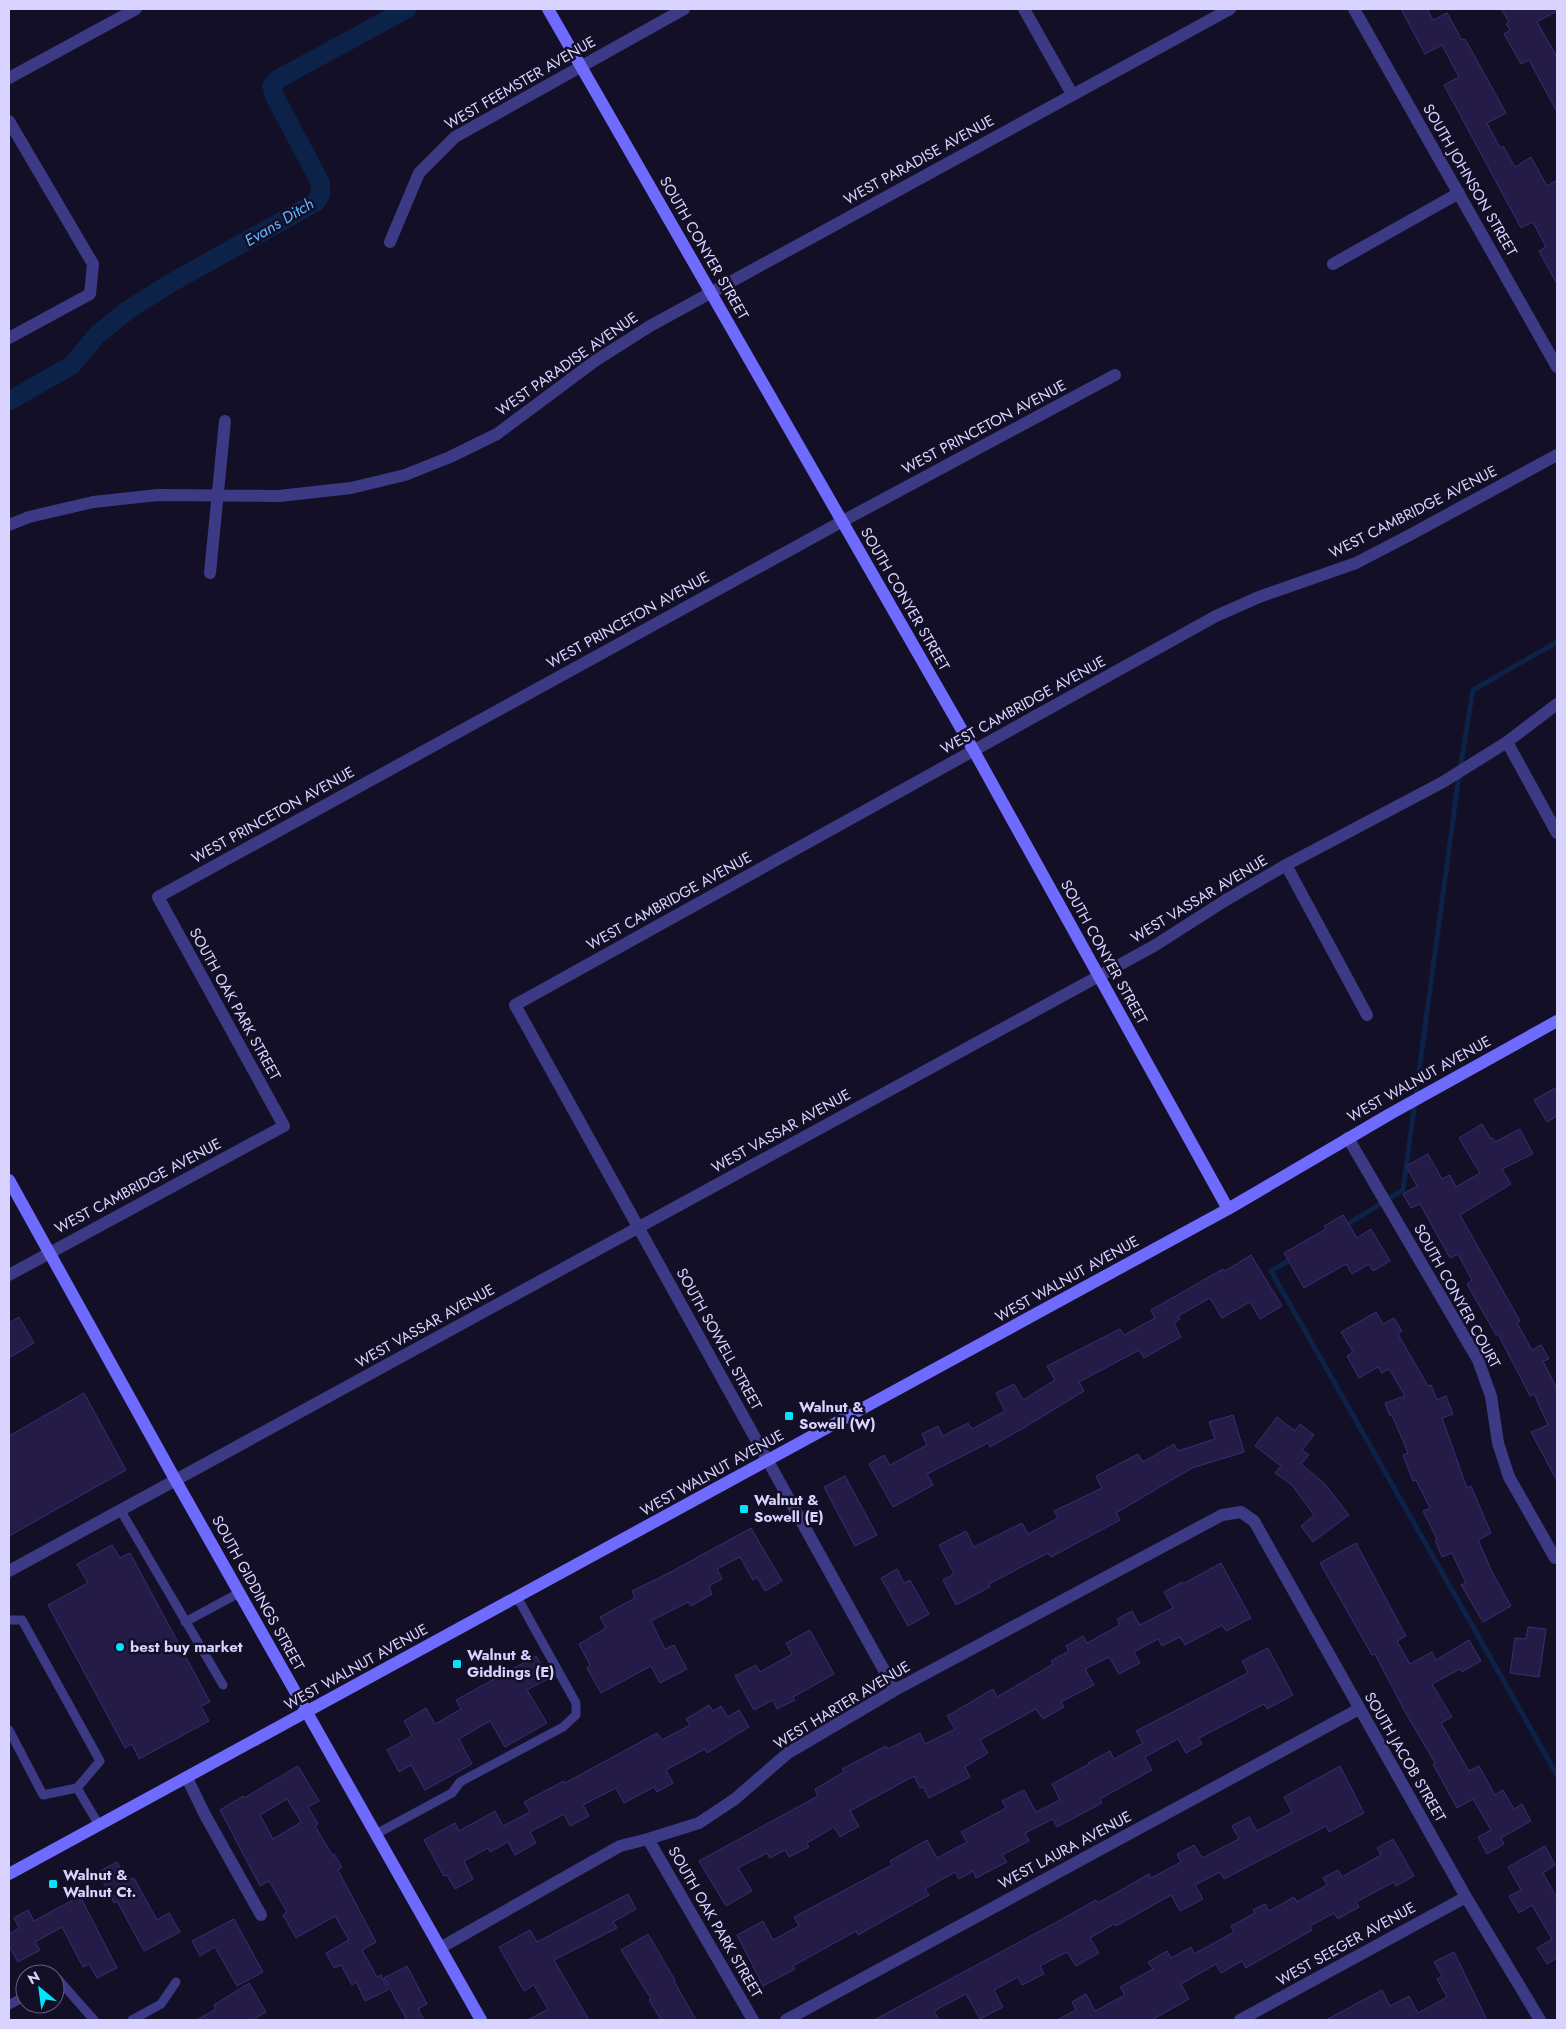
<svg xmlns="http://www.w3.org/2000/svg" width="1566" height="2029" font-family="Jost,sans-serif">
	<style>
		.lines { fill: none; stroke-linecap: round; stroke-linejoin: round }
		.stream { stroke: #0c2248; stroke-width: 5 }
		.canal { stroke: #0c2248; stroke-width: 19 }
		.building { fill: #241b47; stroke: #3b2d73; fill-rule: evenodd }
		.lane { stroke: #3d3a85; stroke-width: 9 }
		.street { stroke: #3d3a85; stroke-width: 12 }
		.secondary { stroke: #6f6bff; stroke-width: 12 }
		.poi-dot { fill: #00e5ff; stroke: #130f26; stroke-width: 2 }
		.labels { text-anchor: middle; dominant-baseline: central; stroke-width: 5; stroke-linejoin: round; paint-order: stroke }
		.street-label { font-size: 15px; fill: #d9d4ff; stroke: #130f26 }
		.poi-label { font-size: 15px; font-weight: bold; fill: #d9d4ff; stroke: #130f26; text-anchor: start }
		.water-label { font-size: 16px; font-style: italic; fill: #62b6ff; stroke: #130f26 }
	</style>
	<rect width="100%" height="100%" fill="#130f26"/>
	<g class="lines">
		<path class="stream" d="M1343,1227l60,-37 56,-415 14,-85 84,-48
			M1293,1258l-22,13 286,504"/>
		<path class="canal" d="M9,401l63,-36 25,-30 31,-25 41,-26 147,-82 5,-9 -1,-11 -46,-87 -2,-9 6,-7 129,-70"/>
	</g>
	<path class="building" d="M1401,9h26l6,11 14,-7 15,27 3,-1 41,74 -19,10 13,25 3,-2 12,21 16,-10 16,29 10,-6v104l-18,-33 7,-4 -13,-25 -12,6 -77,-143 15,-8 -17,-32 -17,9z
		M1501,9h56v2l-20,11 20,35v55l-28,-52 -8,4 -17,-30 6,-4 -4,-6 3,-2z
		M1557,1087v29l-10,6 -13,-22z
		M1482,1124l9,15 2,-1 2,4 25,-13 13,25 -31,15 9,15 -51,31 60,106 -3,2 15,27 9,-5 8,14 -6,2 14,28v92l-26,-49 17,-7 -14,-31 -4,2 -32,-62 -2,1 -29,-51 5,-4 -14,-26 -8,4 -30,-54 -9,4 -8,-14 14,-8 -11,-20 22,-12 14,25 8,-4 6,12 24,-14 -21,-35z
		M1343,1215l14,23 14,-9 19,32 -17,10 -4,-7 -17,10 -6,-10 -42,24 -20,-35 42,-24 -2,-3z
		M1251,1255l31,51 -22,13 -10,-17 -28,16 -12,-20 -32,18 2,3 -6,4 7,14 -37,21 -5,-8 -60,32 5,9 -57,35 -37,21 -2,-4 -61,31 6,11 -40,22 -24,-43 15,-9 6,10 37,-20 -5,-11 16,-8 5,10 25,-13 4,6 33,-18 -9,-18 18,-9 9,16 32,-20 -8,-14 73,-37 4,6 31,-17 -4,-8 72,-41 2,2z
		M1376,1312l7,12 11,-6 8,13 -4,3 30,52 3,-1 6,15 9,-4 7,18 -11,4 25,70 4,-2 20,47 -13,7 15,34 18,32 -28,16 -22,-37 5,-2 -14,-30 -10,4 -7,-17 2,-1 -14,-28 7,-3 -14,-28 -3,1 -10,-26 5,-2 -16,-38 -2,1 -5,-13 20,-7 -16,-27 -7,4 -4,-6 -19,11 -12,-22 6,-4 -12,-20z
		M19,1317l15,26 -25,15v-35z
		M84,1393l42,77 -117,66v-100z
		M1233,1415l11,37 -52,16 -76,45 4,7 -69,37 -3,-4 -59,31 1,3 -34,18 -13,-25 11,-6 -15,-29 27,-14 8,16 48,-24 6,11 30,-16 -4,-7 48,-23 -6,-12 42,-22 5,8 31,-18 4,7 37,-12 -6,-17z
		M1277,1417l18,14 5,-7 14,11 -12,15 7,5 -8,9 24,20 24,31 -36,27 -12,-16 13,-11 -22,-30 -17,-12 6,-7 -26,-20z
		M845,1476l32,59 -22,11 -31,-59z
		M751,1528l31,53 -17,10 -8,-14 -4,3 -13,-23 -23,12 5,10 -13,7 3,8 -21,12 -3,-4 -37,19 14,28 9,-4 13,24 -27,14 -9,-17 -50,27 -14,-25 3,-3 -11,-21 27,-16 -6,-11 35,-19 -3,-7 35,-17z
		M1356,1543l50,93 -9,5 13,23 22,-12 4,8 33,-20 12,21 -19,11 -2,-3 -28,15 20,33 -11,6 28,48 10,-5 16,29 8,-5 11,19 8,-5 9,17 -30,17 3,6 -17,10 -9,-17 13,-7 -18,-31 -16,9 -24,-44 2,-1 -31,-53 -29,-56 -3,1 -52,-92z
		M112,1545l8,13 10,-5 80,149 -9,4 8,15 -70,38 -7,-15 -7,4 -77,-143 40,-22 -11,-19z
		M1221,1563l30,55 -25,13 -4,-6 -37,20 -5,-8 -18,9 -4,-7 -24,13 6,11 -21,11 -10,-17 -24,12 9,16 -33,17 3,5 -21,12 -7,-10 -56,31 8,13 -23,14 5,10 -41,21 -6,-11 -3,1 -6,-12 -64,35 9,15 -19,11 -6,-10 -27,16 2,4 -20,10 -4,-7 -15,8 -3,-5 -29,15 14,23 -26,15 -27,-45 119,-65 -3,-7 29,-17 -2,-3 44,-23 2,3 32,-16 5,11 30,-15 -8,-13 46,-27 4,8 56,-33 -2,-3 18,-10 -3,-5 17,-10 4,7 33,-18 -3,-6 15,-8 8,14 33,-17 -9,-16 18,-10 1,2z
		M897,1569l7,14 6,-3 19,34 -21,12 -27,-48z
		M1528,1627l18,2 -7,48 -29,-4 5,-35 11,1z
		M810,1630l24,44 -41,23 2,3 -18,9 -4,-9 -19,10 -19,-34 21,-11 4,7 32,-18 -6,-11z
		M1268,1648l25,47 -26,14 -3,-5 -65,34 3,6 -16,9 -8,-14 -33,18 7,13 -52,29 2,4 -45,24 -4,-8 -28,14 4,8 -27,14 5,7 -31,16 -3,-7 -14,8 -4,-7 -30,17 4,6 -71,40 -2,-4 -63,35 2,3 -32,17 -26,-51 26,-14 10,19 26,-14 -5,-9 98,-52 -2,-4 37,-21 10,18 30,-16 -6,-10 45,-24 -4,-7 22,-11 12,22 24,-12 -8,-16 37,-20 -1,-1 22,-12 4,8 29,-16 -7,-12 112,-58 -6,-12z
		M536,1656l13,22 -22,12 20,33 -42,24 -15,-26 -31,18 13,25 -47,26 -14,-25 -12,7 -12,-22 25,-14 -8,-15 22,-13 9,16 26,-15 -5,-9z
		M709,1705l4,6 8,-5 7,11 11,-7 10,17 -42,26 -2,-4 -39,21 7,13 -16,9 -3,-5 -30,16 -8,-15 -33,17 6,11 -19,10 -6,-12 -34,18 6,11 -21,12 -7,-13 -18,10 -2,-4 -24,13 9,18 -18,10 -8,-14 -3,1 -20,-36 31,-17 4,8 36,-20 8,15 27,-14 -6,-10 40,-21 1,2 92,-50 5,7 28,-15 -4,-6z
		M298,1766l21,35 -11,6 10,17 -3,2 17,29 2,-1 8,13 -4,3 38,72 -14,8 15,27 4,-2 7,15 -23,11 -9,-19 -4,3 -11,-20 -7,3 -8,-15 23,-13 -14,-24 -39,22 -13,-23 4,-3 -18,-31 -9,5 -40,-76 23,-14 1,2zM287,1799l14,23 -28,17 -13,-24z
		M1340,1766l24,47 -35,19 -3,-6 -102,53 -4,-7 -25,13 8,14 -23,12 -9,-16 -55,31 -2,-2 -24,14 9,15 -23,13 -9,-14 -27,14 4,8 -22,11 -4,-8 -24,13 9,17 -23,12 -14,-25 -32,17 5,9h-65l181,-97 41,-23 2,3 51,-29 2,4 30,-16 -4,-8 17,-9 8,13 37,-19 -7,-13 17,-9 8,14 35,-19 -8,-15z
		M1393,1839l21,37 -18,10 -2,-4 -38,20 3,5 -21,12 -4,-6 -24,13 2,4 -66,38 -4,-7 -21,12 -5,-9 -35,20 8,15 -32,18 -5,3h-95l19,-10 -4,-8 14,-8 9,17 30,-16 -5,-8 33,-18 -5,-7 19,-11 4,7 20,-11 3,7 40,-22 -3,-6 24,-13 -2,-3 12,-6 4,7 25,-14 3,5 30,-17 -4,-7 15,-8 4,7 39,-22 -4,-7z
		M1545,1846l10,19 -12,8 14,25v60l-10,6 -10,-16 15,-9 -20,-34 -13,8 -10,-17 12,-6 -13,-23z
		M117,1862l10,19 7,-3 23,42 12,-7 11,19 -36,19 -27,-50 -3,2 -16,-31z
		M628,1894l8,15 -23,13 4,6 -63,32 35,60h-61l20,-11 -14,-24 -10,6 -25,-44 31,-17 7,12z
		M80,1896l37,72 -20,10 -8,-14 -6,3 -21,-40 -27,15 5,8 -22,12 -9,-16v-12l10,-6 -5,-10 14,-8 6,11z
		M234,1919l29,53 -26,14 -22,-39 -15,9 -8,-15z
		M648,1934l27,46 -1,1 22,39h-35l-12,-20 2,-1 -30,-49z
		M1454,1952l33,68h-161l56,-30 8,16 19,-10 9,17 29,-16 -10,-18 5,-3 -8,-14z
		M407,1966l20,38 -9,5 6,11h-17l-23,-42z
		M249,1983l17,29 -13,8h-56l19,-11 -2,-4z"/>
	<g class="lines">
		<path class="lane" d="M121,1511l102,174
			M9,1620h13l78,141 -23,27
			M185,1622l54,-29
			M9,1730l34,65 34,-7 22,37
			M376,1834l76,-41 8,-11 103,-55 13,-12v-12l-59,-106
			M55,1980l2,-2 37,42
			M9,2005l16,-9
			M132,2020l29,-16 15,-22"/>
		<path class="street" d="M1024,9l48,85
			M1354,9l203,358
			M9,78l127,-69
			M9,121l84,143 -3,30 -81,44
			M390,242l29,-69 36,-36 229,-128
			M1333,264l126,-71
			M9,525l20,-8 64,-15 65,-7 121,1 72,-8 54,-13 45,-18 47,-23 98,-73 55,-35 580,-317
			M210,573l15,-152
			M1507,742l50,91
			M1286,865l81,150
			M1348,1138l130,222 13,36 7,47 11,34 46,81
			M9,1275l275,-149 -126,-229 683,-375 274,-147
			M9,1571l1145,-625 72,-46 60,-35 157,-83 64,-40 50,-38
			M895,1690l-380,-685 701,-389 43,-19 97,-34 52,-27 149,-81
			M187,1778l18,37 56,100
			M648,1839l105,181
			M440,1948l180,-102 28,-7 51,-16 36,-24 53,-46 107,-63 327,-175 19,-3 13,9 212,376 74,123
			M786,2020l573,-311
			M1240,2020l226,-123"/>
		<path class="secondary" d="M548,9l426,742 254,458
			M9,1180l167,301 305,539
			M9,1874l1219,-665 162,-95 167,-93"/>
	</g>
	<g class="poi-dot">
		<rect x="784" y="1411" width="10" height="10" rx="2.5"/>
		<rect x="739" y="1504" width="10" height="10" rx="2.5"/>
		<circle cx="120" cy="1647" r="5"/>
		<rect x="452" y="1659" width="10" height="10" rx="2.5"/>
		<rect x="48" y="1879" width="10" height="10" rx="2.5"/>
	</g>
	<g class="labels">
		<g class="street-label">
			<text transform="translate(520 83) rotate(-30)">WEST FEEMSTER AVENUE</text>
			<text transform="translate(919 160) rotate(-29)">WEST PARADISE AVENUE</text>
			<text transform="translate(1470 180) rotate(60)">SOUTH JOHNSON STREET</text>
			<text transform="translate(704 248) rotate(60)">SOUTH CONYER STREET</text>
			<text transform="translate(567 364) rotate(-35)">WEST PARADISE AVENUE</text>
			<text transform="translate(984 427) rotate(-28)">WEST PRINCETON AVENUE</text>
			<text transform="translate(1413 512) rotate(-27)">WEST CAMBRIDGE AVENUE</text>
			<text transform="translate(905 599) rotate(60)">SOUTH CONYER STREET</text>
			<text transform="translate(628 620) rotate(-29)">WEST PRINCETON AVENUE</text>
			<text transform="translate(1023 705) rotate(-29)">WEST CAMBRIDGE AVENUE</text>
			<text transform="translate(273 815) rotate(-29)">WEST PRINCETON AVENUE</text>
			<text transform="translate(1199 899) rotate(-31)">WEST VASSAR AVENUE</text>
			<text transform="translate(669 901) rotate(-29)">WEST CAMBRIDGE AVENUE</text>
			<text transform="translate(1104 952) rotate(61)">SOUTH CONYER STREET</text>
			<text transform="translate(235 1004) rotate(61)">SOUTH OAK PARK STREET</text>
			<text transform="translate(1419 1079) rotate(-29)">WEST WALNUT AVENUE</text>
			<text transform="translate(781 1131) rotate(-29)">WEST VASSAR AVENUE</text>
			<text transform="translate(138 1186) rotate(-28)">WEST CAMBRIDGE AVENUE</text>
			<text transform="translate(1067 1279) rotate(-29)">WEST WALNUT AVENUE</text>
			<text transform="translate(1457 1296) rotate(61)">SOUTH CONYER COURT</text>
			<text transform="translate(425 1326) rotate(-29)">WEST VASSAR AVENUE</text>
			<text transform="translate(719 1339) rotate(61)">SOUTH SOWELL STREET</text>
			<text transform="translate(712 1473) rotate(-29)">WEST WALNUT AVENUE</text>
			<text transform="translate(258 1593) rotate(61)">SOUTH GIDDINGS STREET</text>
			<text transform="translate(356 1667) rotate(-29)">WEST WALNUT AVENUE</text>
			<text transform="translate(842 1705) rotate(-31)">WEST HARTER AVENUE</text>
			<text transform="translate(1405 1757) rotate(60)">SOUTH JACOB STREET</text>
			<text transform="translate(1065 1850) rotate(-28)">WEST LAURA AVENUE</text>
			<text transform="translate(715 1922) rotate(60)">SOUTH OAK PARK STREET</text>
			<text transform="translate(1346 1944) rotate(-29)">WEST SEEGER AVENUE</text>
		</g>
		<g class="poi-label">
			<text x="799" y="1407">Walnut &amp;<tspan x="799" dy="17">Sowell (W)</tspan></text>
			<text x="754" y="1500">Walnut &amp;<tspan x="754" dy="17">Sowell (E)</tspan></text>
			<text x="130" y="1647">best buy market</text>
			<text x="467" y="1655">Walnut &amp;<tspan x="467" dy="17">Giddings (E)</tspan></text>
			<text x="63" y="1875">Walnut &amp;<tspan x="63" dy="17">Walnut Ct.</tspan></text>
		</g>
		<g class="water-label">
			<text transform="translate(279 222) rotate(-31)">Evans Ditch</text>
		</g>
	</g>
	<rect width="1566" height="2029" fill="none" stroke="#d9d4ff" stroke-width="20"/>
	<g transform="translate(40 1989) rotate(331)"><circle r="24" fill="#130f26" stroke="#625e7d"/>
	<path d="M0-4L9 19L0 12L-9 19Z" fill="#00e5ff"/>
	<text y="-8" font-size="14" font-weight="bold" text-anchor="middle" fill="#d9d4ff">N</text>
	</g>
</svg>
